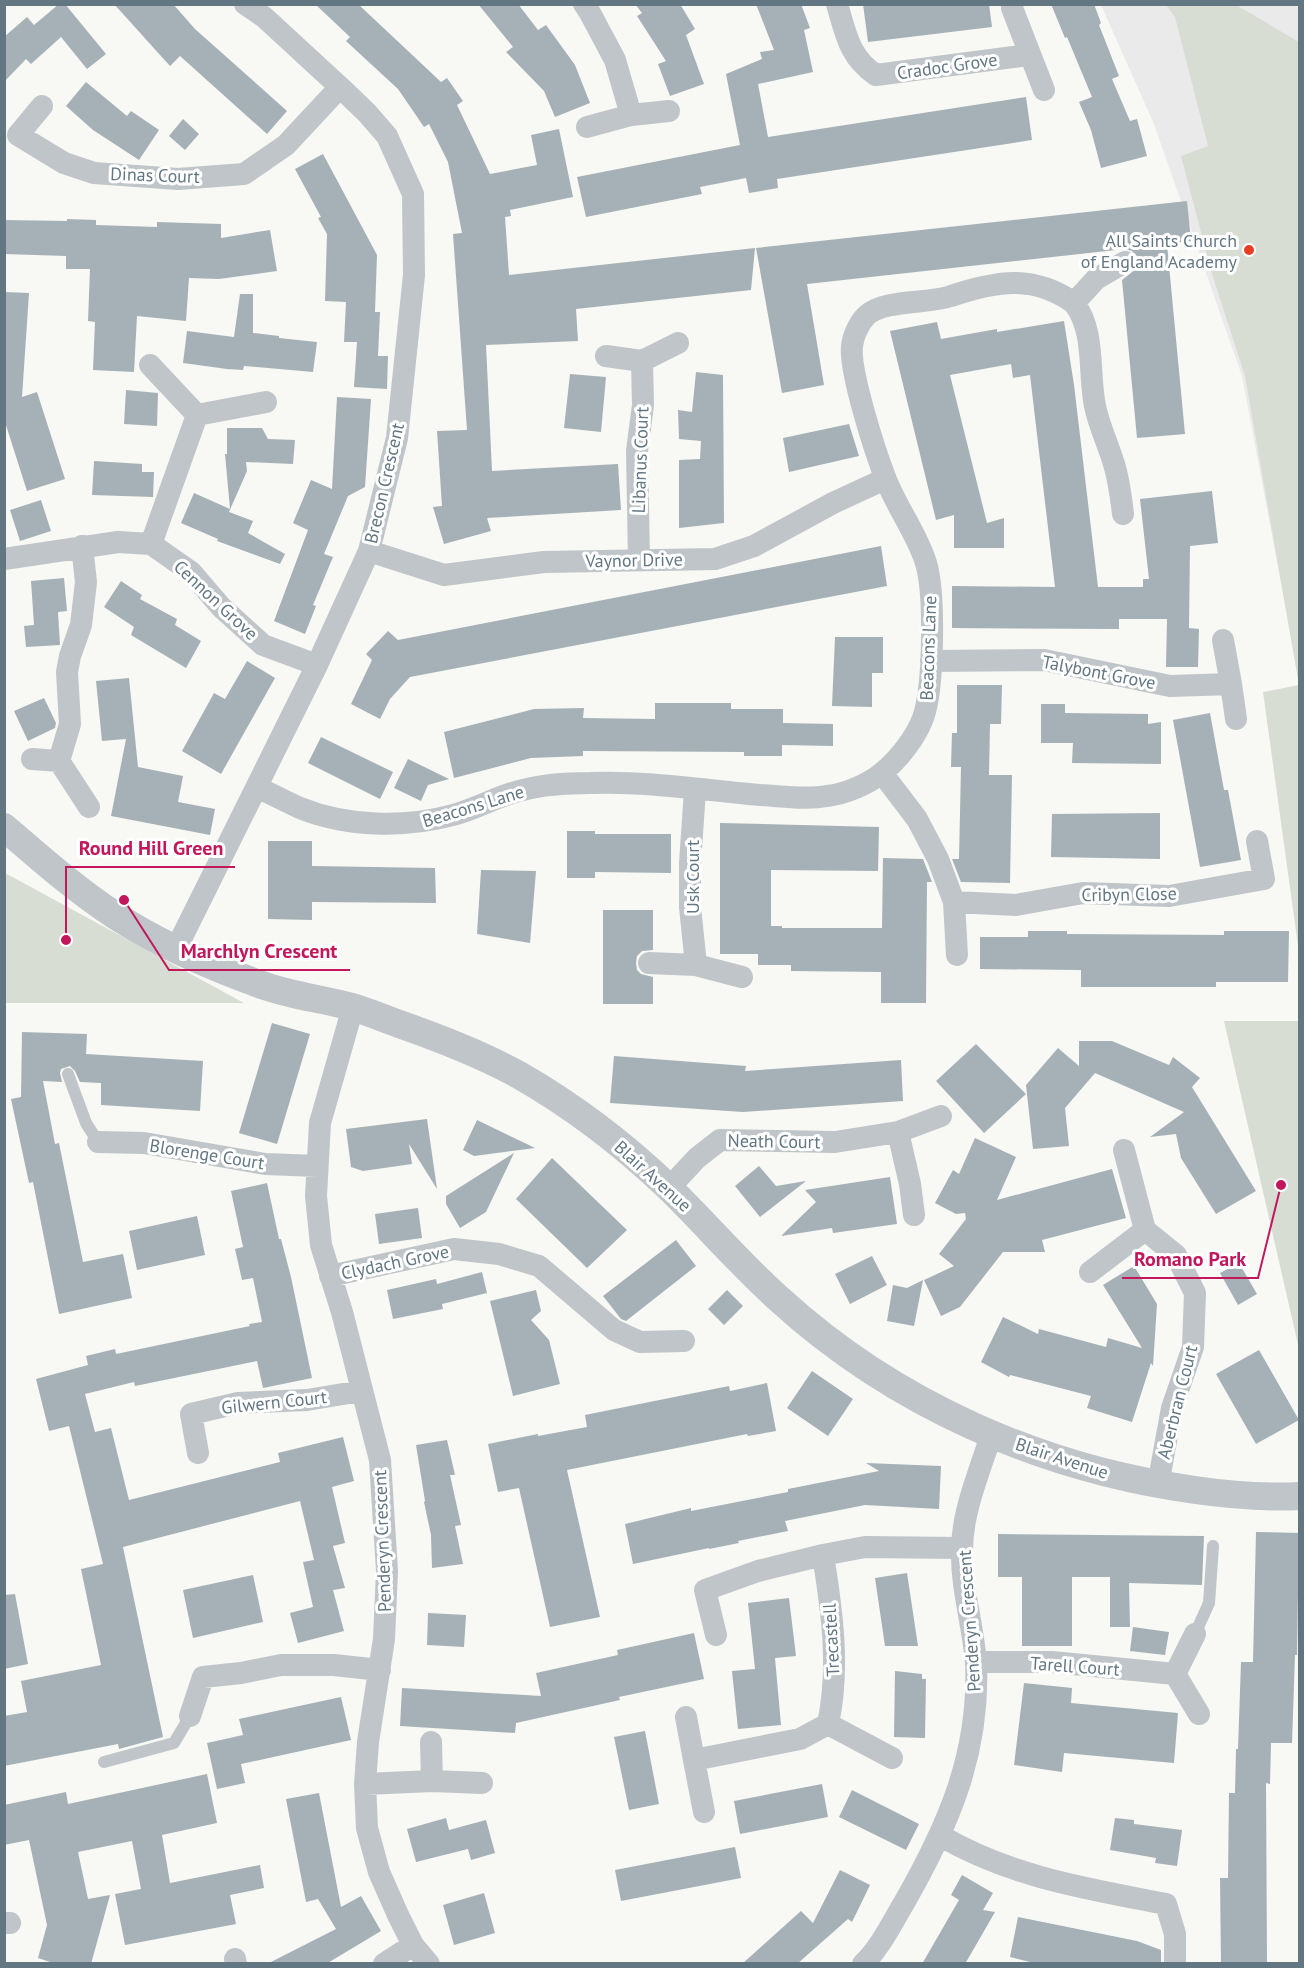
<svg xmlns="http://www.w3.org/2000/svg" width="1304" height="1968" font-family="'PT Sans',sans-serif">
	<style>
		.built { fill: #e9eae9 }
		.green { fill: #d8ddd4 }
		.building { fill: #a5b1b6 }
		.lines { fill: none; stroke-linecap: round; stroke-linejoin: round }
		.service { stroke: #bfc5c8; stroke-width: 12 }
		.minor { stroke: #bfc5c8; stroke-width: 22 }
		.tertiary { stroke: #bfc5c8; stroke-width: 28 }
		.poi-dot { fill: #ea3e24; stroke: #fff; stroke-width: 2 }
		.labels { text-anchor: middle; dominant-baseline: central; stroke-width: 6; stroke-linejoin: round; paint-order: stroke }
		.street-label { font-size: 18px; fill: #627782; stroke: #fff }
		.poi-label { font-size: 18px; fill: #627782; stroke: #fff; text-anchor: end }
		.leader { fill: none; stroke: #c2185b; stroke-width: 2 }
		.callout-dot { fill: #c2185b; stroke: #fff; stroke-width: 2 }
		.callout-label { font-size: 20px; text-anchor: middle; font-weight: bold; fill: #c2185b; stroke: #fff; stroke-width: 6; stroke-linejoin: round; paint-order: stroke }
	</style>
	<rect width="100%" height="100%" fill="#f8f8f5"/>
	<path class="built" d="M1101,5h198v674l-57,-303 -88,-252z"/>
	<path class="green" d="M1166,5h73l-1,1 61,36v911l-36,-261 36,-7 -54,-309 -33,-102 -31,-118 27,-10 -33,-129z
		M7,874l237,129h-239l-1,-126z
		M1224,1021h75v328z"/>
	<path class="building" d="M59,4h6l41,50 -19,15 -26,-32 -30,27 -5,-5 -22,23v-45l23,-20 7,8z
		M114,4h59l22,25 92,82 -20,23 -87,-78 -10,10z
		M315,4h43l83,78 6,-4 16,23 -6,4 33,69 47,-9 -6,-30 28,-6 14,68 -63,13 1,6 -6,1 4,58 246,-27 -4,42 -175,19 2,32 -92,4 6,126 126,-7 3,46 -134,8 4,13 -47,13 -11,-37 9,-1 -5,-75 30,-1 -14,-196 9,-1 -14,-71 -19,-38 -5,3 -26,-38 -52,-48 4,-4z
		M478,4h40l20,26 8,-5 29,40 15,38 -35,14 -11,-26 -38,-39 7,-5z
		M635,4h45l15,25 -9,6 18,49 -34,12 -12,-32 8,-3 -29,-45 5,-3z
		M756,4h45l9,24 -6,2 9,42 -55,12 10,53 258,-40 6,43 -255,39 1,9 -29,5 -3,-15 -46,9 2,7 -116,23 -9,-40 163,-32 -14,-71 36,-15 -2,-7 14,-2z
		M863,4h126l3,23 -124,15z
		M1051,4h43l7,19 -2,2 20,51 -7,3 18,42 7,-2 10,37 -46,12 -10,-38 -12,-28 13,-5 -25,-60 -2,1z
		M86,82l41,34 4,-5 28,19 -20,30 -46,-30 -27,-24z
		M183,119l16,15 -14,16 -16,-14z
		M323,154l54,101 -2,57h5l-2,44h10l-1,33 -33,-2 3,-45h-13l2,-40 -21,-1 2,-67 -9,-16 3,-1 -26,-48z
		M1187,201l4,40 -24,3 18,190 -48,4 -15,-158 14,-11 2,-8 -1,-5 -5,-5 -7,-2 -318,35 17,101 -42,8 -26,-145z
		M67,219l29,1v5l61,2v-5l64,2v14l49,-8 7,41 -58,8 -30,-1 -3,43 -49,-5 -3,56 -41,-2 2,-48 -7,-1 2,-52h-24v-13l-62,-2v-34l63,1z
		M4,292l25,1 -7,104 15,-5 28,87 -38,12 -23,-72z
		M240,294h13v39l26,3v2l38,4 -4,30 -69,-6 -1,4 -16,-1 -44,-6 4,-32 47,6z
		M1064,321l10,64 24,202h45v-8h6l-9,-80 72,-8 6,52 -28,3 -1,82 10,1 -1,38h-32l1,-48h-48v10l-167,-1v-42l103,1 -25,-212 -17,3 -2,-14 -61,11 37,148 17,-5v30h-50v-33l-18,5 -46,-189 47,-9 4,17 56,-10v3z
		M696,372l27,3 1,148 -45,5v-68l21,-1 1,-18 -22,-2 -1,-29 14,2z
		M570,374l36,3 -5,55 -37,-4z
		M126,390l32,3 -1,33 -33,-2z
		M337,397l34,2 -6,88 -17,9 -24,58 9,3 -20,48 3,1 -11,28 -31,-13 34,-91 -15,-7 18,-43 21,9z
		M849,424l10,32 -70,16 -6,-34z
		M227,428h35l6,11 27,1 -2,24 -47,-2 1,9 -18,41 24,9 -5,12 37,21 -5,10 -63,-23 1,-2 -37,-16 13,-30 36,16 -5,-55h2z
		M94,461l48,3v8h12l-1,25 -61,-2z
		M41,500l10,31 -31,10 -10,-31z
		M881,546l6,40 -477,91 -20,22 -10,20 -29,-15 21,-44 -6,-6 22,-23 10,9z
		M64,578l3,33 -9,1 2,33 -34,2 -2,-21 10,-1 -3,-44z
		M121,581l21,14 -2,4 37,20 -2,6 26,16 -15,27 -55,-33 3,-8 -30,-20z
		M835,637h48v36h-11v34l-40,-1z
		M247,661l28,17 -54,96 -39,-23 32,-58 11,6z
		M129,678l9,89 45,9 -5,26 37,7 -5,26 -99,-19 15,-77 -24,2 -6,-60z
		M957,685h45l-1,39h-11l-1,51h23l-2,108 -49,-1 -9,-23h7l2,-92h-10l1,-34h5z
		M44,698l12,25 -1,5 -27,13 -14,-30z
		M655,703h76v6h52v14l50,1v22l-51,-1v11h-38v-4l-161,-1v5l-52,2 -77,20 -10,-46 90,-23 50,-1 -1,10 72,1z
		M1041,704h24v9l83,1v10l13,-2v42l-89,-1 1,-20h-32z
		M1210,713l14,77h4l13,70 -41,7 -27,-147z
		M321,737l72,35 -13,27 -72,-36z
		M408,759l41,20 -21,6 -7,16 -27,-13z
		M1160,813v46l-109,-2 1,-43z
		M720,823l159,4 -1,44 -107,-1v56h11v2h100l1,-70 40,1 9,23h-5l-1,121h-45v-31l-90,-1v-6h-33v-11h-38z
		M567,831h28v3h76v39l-76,-1v6h-28z
		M268,841h44v25l123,2 1,35 -124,-1v18l-44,-1z
		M481,870l55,1 -6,72 -53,-9z
		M603,910h50v40l-11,1 -5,5 -1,7 1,7 4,4 12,3v27h-50z
		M1028,931h39v3l157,1v-4h65l-1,51h-72v5h-135v-17l-101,-1v-32h48z
		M272,1023l38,11 -33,110 -38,-11z
		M22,1032l65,2 -1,20 117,7 -3,50 -99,-6v-22l-21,-1 -5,-11 -5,-5 -9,3 -1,4 2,9 -19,-1 12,63 4,-1 24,119 40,-8 9,44 -73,16 -26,-132 -4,1 -18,-84 10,-2z
		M1079,1041h33l57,24 4,-8 27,21 -8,9 64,104 -40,23 -35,-56 -5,-24 -26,3 34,-25 -89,-39 -30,35 4,38 -36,3 -7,-64 32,-37 21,18z
		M976,1044l50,50 -42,39 -48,-52z
		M614,1056l132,10 -1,5 156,-11 2,41 -160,11 -133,-9z
		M427,1119l10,70 -28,-45 3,20 -49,7 -12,-4 -5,-38z
		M477,1120l58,28 -61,8 -11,-6z
		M975,1138l41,19 -19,43 115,-31 14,49 -84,22 3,12h-42l-43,55 -19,9 -17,-36 30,-14 -15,-12 27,-35 -1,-6 -9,1 -21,-11 18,-33 6,4z
		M514,1153l-28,59 -26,16 -14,-24v-8z
		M552,1158l75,72 -40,38 -71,-69z
		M759,1166l17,20 30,-5 -46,36 -25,-31z
		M890,1177l7,47 -64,9 -1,-5 -51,8 35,-34 -11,-12z
		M267,1183l12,56h2l10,38 21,101 -49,10 -6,-27 -122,25 -1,-4 -49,12 10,38 16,-4 18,72 151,-38 -2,-9 65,-16 11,44 -22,6 13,56 -12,3 12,42 -12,2 11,41 -46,12 -8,-30 23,-6 -10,-45 11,-2 -14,-59 -177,46 40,190 -44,12 -1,-5 -114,22v-50l23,-4 -6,-31 80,-16 -20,-96 22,-5 -34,-138 -20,5 -13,-52 52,-14 -2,-9 29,-7 1,5 134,-28 -1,-2 13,-2 -9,-44 -11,2 -7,-31 8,-2 -12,-56z
		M418,1208l4,30 -43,6 -4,-30z
		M197,1216l8,39 -68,15 -8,-39z
		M676,1240l20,26 -70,55 -5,-2 -18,-23z
		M872,1256l15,29 -37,19 -15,-30z
		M1239,1263l18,31 -19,11 -18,-32z
		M1134,1266l23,38 -4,62 -2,-3 -19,59 -45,-14 4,-12 -81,-21 -1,2 -28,-15 22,-45 35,17 1,-5 67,18 2,-9 34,10 -39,-63z
		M482,1272l5,21 -45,11 1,5 -50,10 -6,-29 49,-11 1,5z
		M923,1280l-9,46 -27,-5 6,-36 14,3z
		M536,1290l5,21 -10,9 18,20 11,44 -47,12 -23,-95z
		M727,1290l16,16 -19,19 -16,-16z
		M1259,1350l40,70 -43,24 -40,-70z
		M812,1371l41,28 -25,37 -41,-28z
		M767,1383l9,48 -28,5 -1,-2 -180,36 33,147 -50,10 -31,-139 -21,4 -10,-48 50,-10v2l49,-9 -2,-12 144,-29 1,5z
		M447,1440l8,35h-5l11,50 -6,1 8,38 -31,4 -1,-33 -7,-33 1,-1 -9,-56z
		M866,1463l75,3 -2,43 -74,-4 -80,16 3,10 -50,10 1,2 -30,6v-1l-76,16 -8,-40 66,-16v3l97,-19v-3l91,-18z
		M1256,1532l43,1 -2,122h-2l-3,88h-21l-1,41 -4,-1 1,181h-46l-1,-86h8l1,-85h6l1,-44h2l3,-87h12z
		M998,1534l206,2 -2,49 -73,-2 1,44h-20v-50h-38v69h-50v-69h-24z
		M907,1573l11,73h-33l-10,-68z
		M253,1575l10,47 -70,16 -10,-48z
		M15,1594l13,70 -24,5v-74z
		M789,1598l7,58 -21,2 6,67 -43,4 -6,-58 23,-2 -7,-66z
		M428,1613l38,2 -2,32 -37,-2z
		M1133,1627l36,5 -4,23 -35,-4z
		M694,1633l10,46 -85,18 1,3 -104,23 -1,10 -115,-7 2,-38 139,8 -5,-23 82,-18 -1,-5z
		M895,1671l27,3v5h4l-1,59 -31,-1z
		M1024,1683l48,5 -1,15 107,10 -4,50 -110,-10 -2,19 -48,-7z
		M341,1697l10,43 -110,24 4,19 -28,6 -10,-46 36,-8 -4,-16z
		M645,1731l14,73 -30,6 -15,-73z
		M207,1774l10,49 -55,12 8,48 90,-18 4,23 -34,7 6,29 -111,21 -10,-51 26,-5 -9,-48 -54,11 10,47 22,-4 -19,69h-35l-18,-6 9,-33 -18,-85 -25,5v-40l62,-13 2,12z
		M822,1784l6,33 -88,17 -6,-33z
		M852,1790l67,34 -13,26 -67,-33z
		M319,1793l22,114 20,-11 20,35 -55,33h-59l69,-35 -18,-30 -12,3 -20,-103z
		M446,1818l3,12 37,-10 9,33 -24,7 -3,-11 -52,13 -9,-33z
		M1115,1818l19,2v4l48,6 -5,36 -22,-3 1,-5 -46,-8z
		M735,1847l6,31 -120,23 -6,-31z
		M840,1870l30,15 -18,37 -4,-3 -51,45h-55l59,-53 12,12z
		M962,1875l31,18 -10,17 12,2 -30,52h-43l37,-64 -8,-5z
		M484,1893l11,40 -41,12 -11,-40z
		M1018,1917l119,24 24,9v14h-123l-28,-7z"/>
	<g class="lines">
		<path class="service" d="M68,1074l18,49 12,19
			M1195,1634l14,-31 4,-57
			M104,1762l70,-19 16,-27"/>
		<path class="minor" d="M584,4l6,9 25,47 16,55 -44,12
			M837,4c9,30 12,53 39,71l153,-20
			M1012,8l32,82
			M42,106l-24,29 46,28 30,10 84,6 66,-5 42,-29 54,-58
			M631,115l38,-4
			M1074,303c22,29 14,70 21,103 4,20 13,38 19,58 5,16 7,33 9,50
			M606,356l36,5 1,44 -6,46 2,109
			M642,361l36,-18
			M150,365l47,50 -46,129
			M197,415l69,-13
			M82,546l4,36 -5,43 -11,31 -3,16 3,52 -11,37 30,46
			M369,551l75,24 100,-13 171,-3 39,-13 79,-43 52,-24
			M4,559l114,-17 33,2 40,28 30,35 42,38 54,20
			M931,661l113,-1 126,26 61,-2 -8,-44
			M1231,684l5,35
			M32,759l27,2
			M882,773l35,46 21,40 16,43 3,53
			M257,787c14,7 28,14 43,21 47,19 105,20 153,7 24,-6 46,-20 70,-25 22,-6 45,-7 68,-7 56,-2 112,7 169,12 21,1 46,5 67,1 18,-2 42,-12 56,-24 16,-13 33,-35 40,-54 11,-30 12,-125 3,-155 -9,-30 -30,-56 -41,-86 -10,-26 -36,-106 -33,-131 1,-10 7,-23 14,-30 17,-17 63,-12 85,-20 45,-15 82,-22 123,7l22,-24 29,-17
			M954,902l62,3 67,-12 86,3 95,-17 -7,-38
			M176,949l141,-284 52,-114 28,-113 17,-163 -1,-81 -26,-58 -20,-23 -27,-26 -76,-70 -19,-13
			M649,963l47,2 -6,-58v-44l5,-73
			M696,965l46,12
			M353,1007l-33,116 -4,73 5,49 21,67 38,148 7,111 -3,68 -16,103 -3,42 2,44 12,44 19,43 15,30 16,19
			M898,1132l12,52 4,31
			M98,1142l46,1 121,21 52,2
			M1124,1150l21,80 31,25 19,38 -2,54 -21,61 -14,77
			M669,1188l28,-30 23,-18 115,2 63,-10 43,-16
			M1090,1272l55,-42
			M330,1276l124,-27 45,5 40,12 75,64 26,12 44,-1
			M198,1453l-7,-39 47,-11 69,-3 54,-9
			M716,1635l-11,-45 53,-19 65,-16
			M976,1662h76l123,12 24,40
			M1175,1674l20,-40
			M190,1716l13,-39 38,-4 40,-8h53l46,5
			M686,1717l8,43 106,-21 28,-15c12,-56 4,-113 -5,-169l42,-8 97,1
			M828,1724l64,34
			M431,1742l1,39
			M694,1760l10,52
			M365,1784l67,-3 50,2
			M941,1836c70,41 147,53 225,68l9,30v30
			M4,1923h6
			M235,1959l1,5
			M384,1964l29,-19
			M863,1964c17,-16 29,-41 41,-61 44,-77 76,-149 72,-240 -3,-39 -15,-75 -14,-113 0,-39 18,-79 29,-115"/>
		<path class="tertiary" d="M4,827c36,31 72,63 112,89 45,29 98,52 149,70 28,10 59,13 87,21 17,5 33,12 50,18 40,14 79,29 117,50 54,31 104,69 149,112 38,37 72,77 111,112 115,105 263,170 416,191 35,5 69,8 105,6"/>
	</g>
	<circle class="poi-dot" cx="1249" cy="250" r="6"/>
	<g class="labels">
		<g class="street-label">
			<text transform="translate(947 66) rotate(-8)">Cradoc Grove</text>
			<text transform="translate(155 175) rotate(2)">Dinas Court</text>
			<text transform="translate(640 460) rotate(-88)">Libanus Court</text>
			<text transform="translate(384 483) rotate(-77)">Brecon Crescent</text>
			<text transform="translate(634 560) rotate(-1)">Vaynor Drive</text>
			<text transform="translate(216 600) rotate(43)">Cennon Grove</text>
			<text transform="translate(928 648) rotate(-88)">Beacons Lane</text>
			<text transform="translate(1099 672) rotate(11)">Talybont Grove</text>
			<text transform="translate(473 806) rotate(-17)">Beacons Lane</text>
			<text transform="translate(692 877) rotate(-90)">Usk Court</text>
			<text transform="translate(1129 894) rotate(-1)">Cribyn Close</text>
			<text transform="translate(774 1141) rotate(1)">Neath Court</text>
			<text transform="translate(207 1154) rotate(9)">Blorenge Court</text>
			<text transform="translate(653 1176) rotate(42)">Blair Avenue</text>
			<text transform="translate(395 1262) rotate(-12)">Clydach Grove</text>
			<text transform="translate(274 1402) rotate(-6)">Gilwern Court</text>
			<text transform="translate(1177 1402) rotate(-76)">Aberbran Court</text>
			<text transform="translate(1062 1458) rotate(18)">Blair Avenue</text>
			<text transform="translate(382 1541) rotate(-92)">Penderyn Crescent</text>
			<text transform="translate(969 1621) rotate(-94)">Penderyn Crescent</text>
			<text transform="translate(831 1640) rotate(-93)">Trecastell</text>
			<text transform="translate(1075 1666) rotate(4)">Tarell Court</text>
		</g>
		<g class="poi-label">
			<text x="1237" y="240">All Saints Church<tspan x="1237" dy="21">of England Academy</tspan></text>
		</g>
	</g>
	<path class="leader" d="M66 940L66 867H235M124 900L169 970H350M1281 1185L1258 1278H1122"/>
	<g class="callout-dot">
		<circle cx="66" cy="940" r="6"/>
		<circle cx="124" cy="900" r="6"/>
		<circle cx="1281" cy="1185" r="6"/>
	</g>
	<g class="callout-label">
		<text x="151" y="855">Round Hill Green</text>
		<text x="259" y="958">Marchlyn Crescent</text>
		<text x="1190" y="1266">Romano Park</text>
	</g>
	<rect width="1304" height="1968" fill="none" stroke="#627782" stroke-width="12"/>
</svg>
